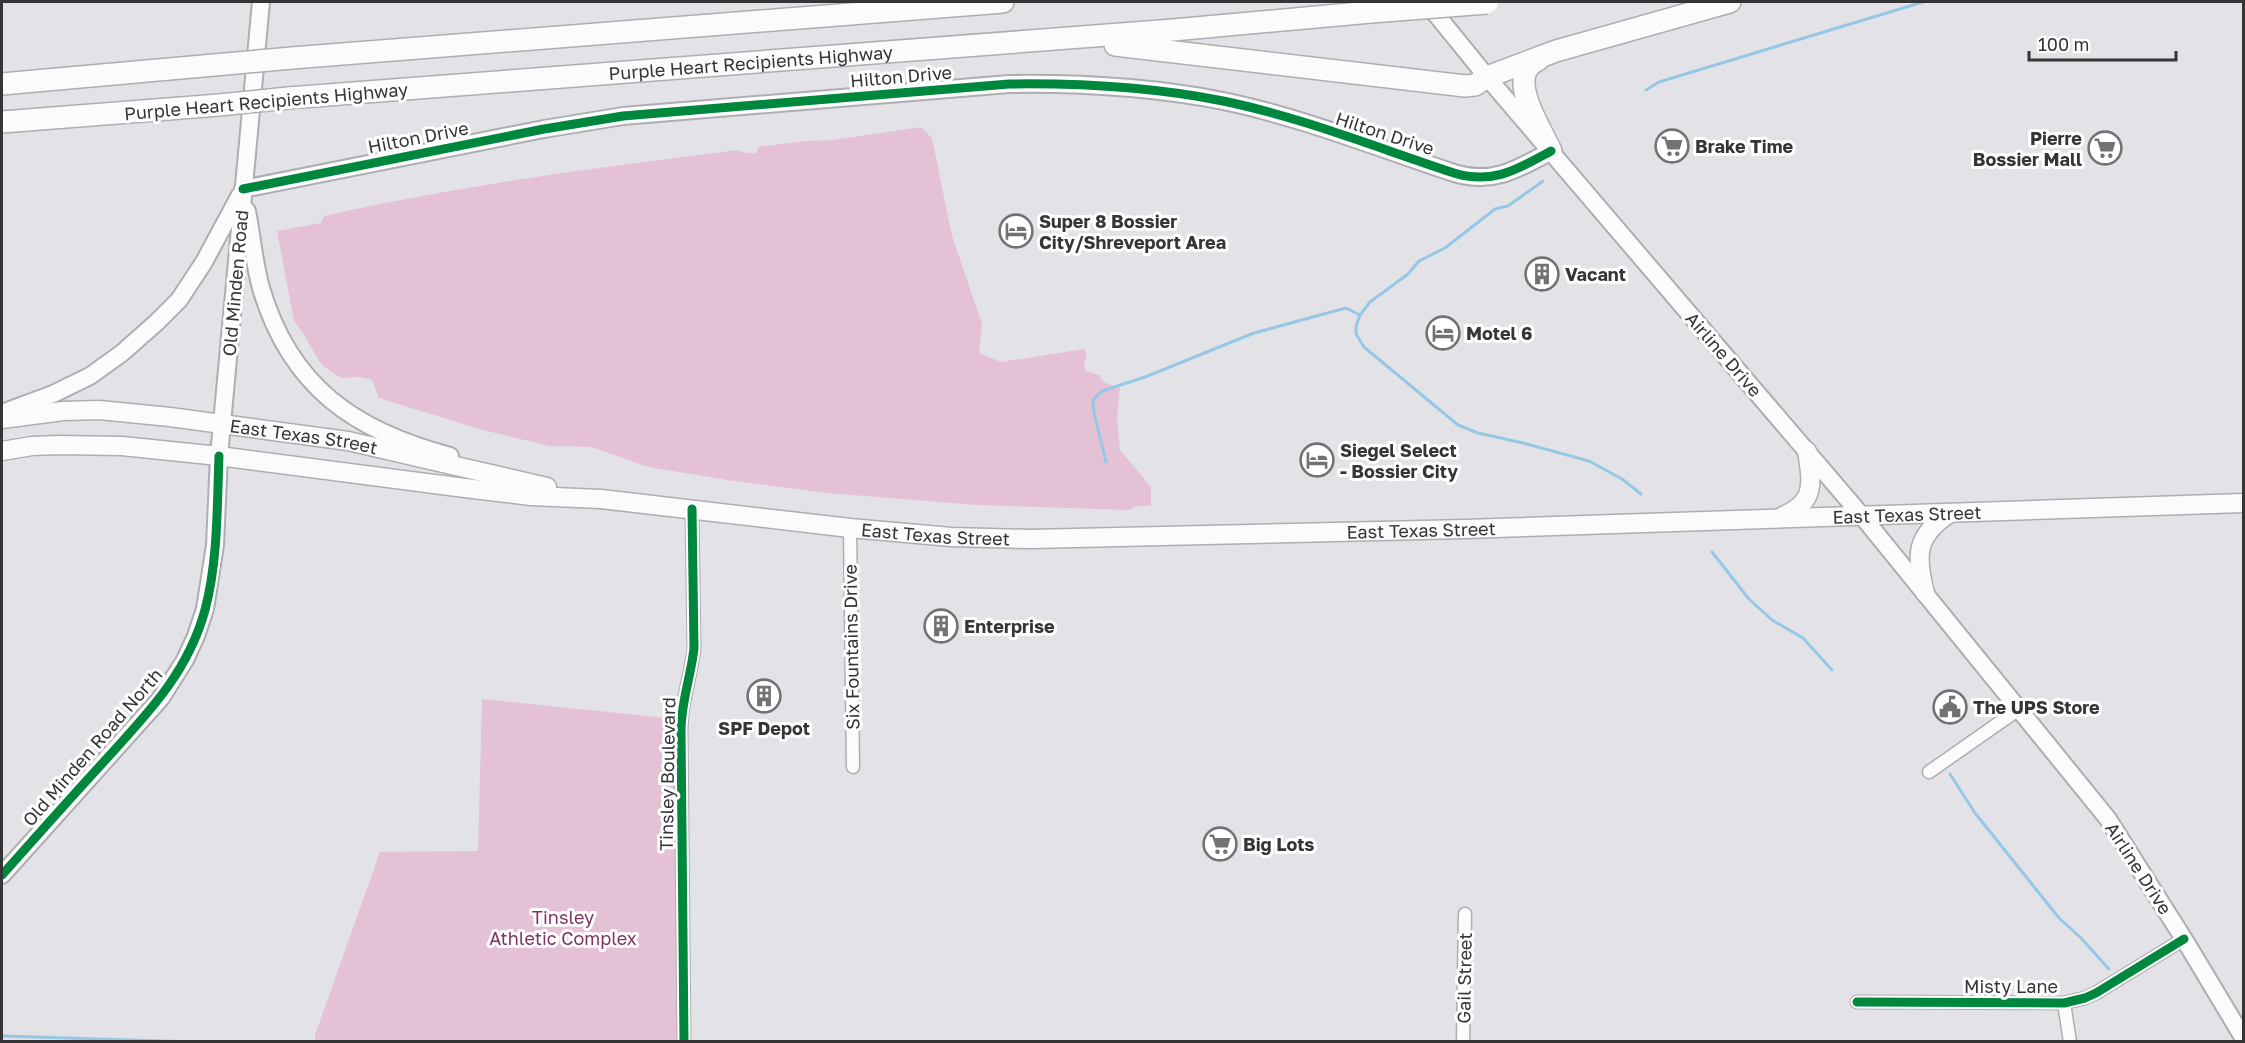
<svg xmlns="http://www.w3.org/2000/svg" width="2245" height="1043" font-family="'Golos Text',sans-serif">
	<style>
		.green { fill: #e4c1d5 }
		.lines { fill: none; stroke-linecap: round; stroke-linejoin: round }
		.stream { stroke: #96c8e6; stroke-width: 3 }
		.street-casing { stroke: #aeadb1; stroke-width: 15 }
		.secondary-casing { stroke: #aeadb1; stroke-width: 20 }
		.primary-casing { stroke: #aeadb1; stroke-width: 21 }
		.highway-casing { stroke: #aeadb1; stroke-width: 24 }
		.street { stroke: #fbfbfb; stroke-width: 12 }
		.secondary { stroke: #fbfbfb; stroke-width: 16 }
		.primary { stroke: #fbfbfb; stroke-width: 18 }
		.highway { stroke: #fbfbfb; stroke-width: 21 }
		.highway-bridge-casing { stroke: #aeadb1; stroke-width: 24; stroke-linecap: butt }
		.highway-bridge { stroke: #fbfbfb; stroke-width: 21 }
		.cycleway-casing { stroke: #fff; stroke-width: 13 }
		.cycleway { stroke: #00873e; stroke-width: 9 }
		.labels { text-anchor: middle; dominant-baseline: central; stroke-width: 6; stroke-linejoin: round; paint-order: stroke }
		.street-label { font-size: 18px; fill: #353538; stroke: #fff }
		.poi-label { font-size: 18px; font-weight: bold; fill: #353538; stroke: #fff; text-anchor: start }
		.park-label { font-size: 18px; fill: #80315f; stroke: #fff }
	</style>
	<rect width="100%" height="100%" fill="#e3e3e7"/>
	<path class="green" d="M921,127l11,11 20,98 30,88 -3,29 22,9 83,-13 3,5 -3,10 2,7 13,4 6,8 15,5 -3,30 3,32 31,37v19h-14l-8,4 -153,-5 -149,-12 -100,-13 -79,-13 -56,-20 -43,-1 -70,-17 -100,-31 -7,-18 -13,-3 -18,1 -18,-12 -8,-12 -12,-21 -9,-12 -17,-90 44,-8 3,-7c137,-31 276,-49 414,-66l7,3h11l3,-6 47,-6 27,-1z
		M482,699l194,20 3,322 -364,1v-7l65,-183 98,-1z"/>
	<g class="lines">
		<path class="stream" d="M1646,90l13,-8 264,-80
			M1543,181l-35,25 -13,3 -50,39 -26,13 -11,13 -38,28 -10,13 -4,11v8l8,13 94,78 20,8 45,10 66,18 33,18 19,15
			M1106,462l-12,-49 -1,-13 9,-9 43,-14 109,-44 92,-25 14,7
			M1712,552l37,47 23,21 31,18 29,32
			M1950,774l25,39 84,105 22,20 28,31
			M2,1036l194,6"/>
		<defs>
			<path id="street" d="M850,528l3,239
				M1929,772l90,-63
				M1857,1002l207,1 21,-5 11,-5 88,-54
				M2064,1003l6,39
				M684,1042l-3,-311c0,-30 10,-54 13,-83l-2,-139
				M1463,1042l2,-128"/>
			<path id="secondary" d="M1426,2l61,75 375,439 246,303 79,125 57,95
				M243,189l301,-60 79,-13 386,-32c72,-1 143,3 214,17 78,16 155,47 231,72 39,12 64,-4 97,-22
				M247,211c5,25 7,52 14,77 29,99 94,143 189,168
				M2,413l51,-19 37,-18 32,-23 35,-31 22,-22 25,-38 36,-67
				M2,875l159,-177 24,-38 11,-24 9,-27 10,-64 4,-89 42,-454"/>
			<g id="primary">
				<path id="s1" d="M2,419l61,-8 36,-1 71,7 178,24 199,46"/>
				<path id="s2" d="M2,451l30,-5 27,-1 63,1 97,10 246,32 66,8 70,3 249,29 101,9 80,2 435,-10 778,-26"/>
				<path d="M1783,516c33,-14 29,-33 24,-65"/>
				<path d="M1925,593c-10,-38 -9,-58 25,-80"/>
			</g>
			<g id="highway">
				<path d="M1115,45l350,41 10,-1 12,-8 69,-26 174,-49"/>
				<path d="M292,58l711,-56"/>
				<path d="M1538,60c-34,15 3,68 13,91"/>
				<path d="M2,84l212,-19"/>
				<path id="s3" d="M288,98l885,-68 198,-18"/>
				<path d="M2,122l217,-17"/>
			</g>
		</defs>
		<use href="#street" class="street-casing"/>
		<use href="#secondary" class="secondary-casing"/>
		<use href="#primary" class="primary-casing"/>
		<use href="#highway" class="highway-casing"/>
		<use href="#street" class="street"/>
		<use href="#secondary" class="secondary"/>
		<use href="#primary" class="primary"/>
		<use href="#highway" class="highway"/>
		<defs>
			<path id="highway-bridge" d="M1371,12l116,-9
				M214,65l78,-7
				M219,105l69,-7"/>
		</defs>
		<use href="#highway-bridge" class="highway-bridge-casing"/>
		<use href="#highway-bridge" class="highway-bridge"/>
		<defs>
			<path id="cycleway" d="M243,189l301,-60 79,-13 386,-32c72,-1 143,3 214,17 78,16 155,47 231,72 39,12 64,-4 97,-22
				M2,875c32,-36 64,-72 97,-108 44,-49 88,-91 106,-157 13,-49 12,-103 14,-154
				M1857,1002l207,1 21,-5 11,-5 88,-54
				M684,1042l-3,-311c0,-30 10,-54 13,-83l-2,-139"/>
		</defs>
		<use href="#cycleway" class="cycleway-casing"/>
		<use href="#cycleway" class="cycleway"/>
	</g>
	<defs>
		<symbol id="supermarket-ring" viewBox="-11 -11 22 22"><circle r="9.5" fill="#fff" stroke="#727275" stroke-width="1.5"/><path d="M-6-5.5h2.5l.6 2H6L4.5 2H-2.5L-4.4-4H-6ZM-1.5 3.2a1.3 1.3 0 1 0 .1 0ZM3 3.2a1.3 1.3 0 1 0 .1 0Z" fill="#727275"/></symbol>
		<symbol id="hotel-ring" viewBox="-11 -11 22 22"><circle r="9.5" fill="#fff" stroke="#727275" stroke-width="1.5"/><path d="M-6-4.5h1.5V1H6V5H4.5V3h-9V5H-6ZM-4 0a1.8 1.8 0 1 1 3.6 0ZM.5 0V-2.5h3Q6-2.5 6 0Z" fill="#727275"/></symbol>
		<symbol id="building-ring" viewBox="-11 -11 22 22"><circle r="9.5" fill="#fff" stroke="#727275" stroke-width="1.5"/><path d="M-4-6H4V6H1V3H-1V6H-4ZM-2.5-4.3h1.7v1.8h-1.7ZM.8-4.3h1.7v1.8H.8ZM-2.5-1h1.7V.8h-1.7ZM.8-1h1.7V.8H.8Z" fill="#727275"/></symbol>
		<symbol id="civic-ring" viewBox="-11 -11 22 22"><circle r="9.5" fill="#fff" stroke="#727275" stroke-width="1.5"/><path d="M-.6-6.5H3V-4.5H.6V-3L4-1V1h2V6H-6V1h2V-1L-.6-3ZM-1.2 2.5V6h2.4V2.5Z" fill="#727275"/></symbol>
	</defs>
	<g fill-rule="evenodd">
		<use href="#supermarket-ring" x="1653" y="127" width="38" height="38"/>
		<use href="#supermarket-ring" x="2086" y="129" width="38" height="38"/>
		<use href="#hotel-ring" x="997" y="212" width="38" height="38"/>
		<use href="#building-ring" x="1523" y="255" width="38" height="38"/>
		<use href="#hotel-ring" x="1424" y="314" width="38" height="38"/>
		<use href="#hotel-ring" x="1298" y="441" width="38" height="38"/>
		<use href="#building-ring" x="922" y="607" width="38" height="38"/>
		<use href="#building-ring" x="745" y="677" width="38" height="38"/>
		<use href="#civic-ring" x="1931" y="688" width="38" height="38"/>
		<use href="#supermarket-ring" x="1201" y="825" width="38" height="38"/>
	</g>
	<g class="labels">
		<g class="street-label">
			<text stroke="none"><textPath href="#s3" startOffset="464">Purple Heart Recipients Highway</textPath></text>
			<text transform="translate(901 76) rotate(-5)">Hilton Drive</text>
			<text transform="translate(266 101) rotate(-5)">Purple Heart Recipients Highway</text>
			<text transform="translate(1385 133) rotate(18)">Hilton Drive</text>
			<text transform="translate(418 137) rotate(-11)">Hilton Drive</text>
			<text transform="translate(235 283) rotate(-85)">Old Minden Road</text>
			<text transform="translate(1724 354) rotate(49)">Airline Drive</text>
			<text stroke="none"><textPath href="#s1" startOffset="304">East Texas Street</textPath></text>
			<text stroke="none"><textPath href="#s2" startOffset="1911">East Texas Street</textPath></text>
			<text stroke="none"><textPath href="#s2" startOffset="1425">East Texas Street</textPath></text>
			<text stroke="none"><textPath href="#s2" startOffset="939">East Texas Street</textPath></text>
			<text transform="translate(851 647) rotate(-91)">Six Fountains Drive</text>
			<text transform="translate(92 747) rotate(-49)">Old Minden Road North</text>
			<text transform="translate(667 774) rotate(-89)">Tinsley Boulevard</text>
			<text transform="translate(2139 868) rotate(57)">Airline Drive</text>
			<text transform="translate(1464 978) rotate(-89)">Gail Street</text>
			<text x="2011" y="986">Misty Lane</text>
		</g>
		<g class="poi-label">
			<text x="2082" y="138" text-anchor="end">Pierre<tspan x="2082" dy="21">Bossier Mall</tspan></text>
			<text x="1695" y="146">Brake Time</text>
			<text x="1039" y="221">Super 8 Bossier<tspan x="1039" dy="21">City/Shreveport Area</tspan></text>
			<text x="1565" y="274">Vacant</text>
			<text x="1466" y="333">Motel 6</text>
			<text x="1340" y="450">Siegel Select<tspan x="1340" dy="21">- Bossier City</tspan></text>
			<text x="964" y="626">Enterprise</text>
			<text x="1973" y="707">The UPS Store</text>
			<text x="764" y="728" text-anchor="middle">SPF Depot</text>
			<text x="1243" y="844">Big Lots</text>
		</g>
		<g class="park-label">
			<text x="563" y="917">Tinsley<tspan x="563" dy="21">Athletic Complex</tspan></text>
		</g>
	</g>
	<rect width="2245" height="1043" fill="none" stroke="#353538" stroke-width="6"/>
	<path d="M2029 51v9h147v-9" fill="none" stroke="#353538" stroke-width="3"/>
	<text x="2038" y="51" font-size="18" fill="#353538" stroke="#ffffff" stroke-width="4.5" paint-order="stroke">100 m</text>
</svg>
